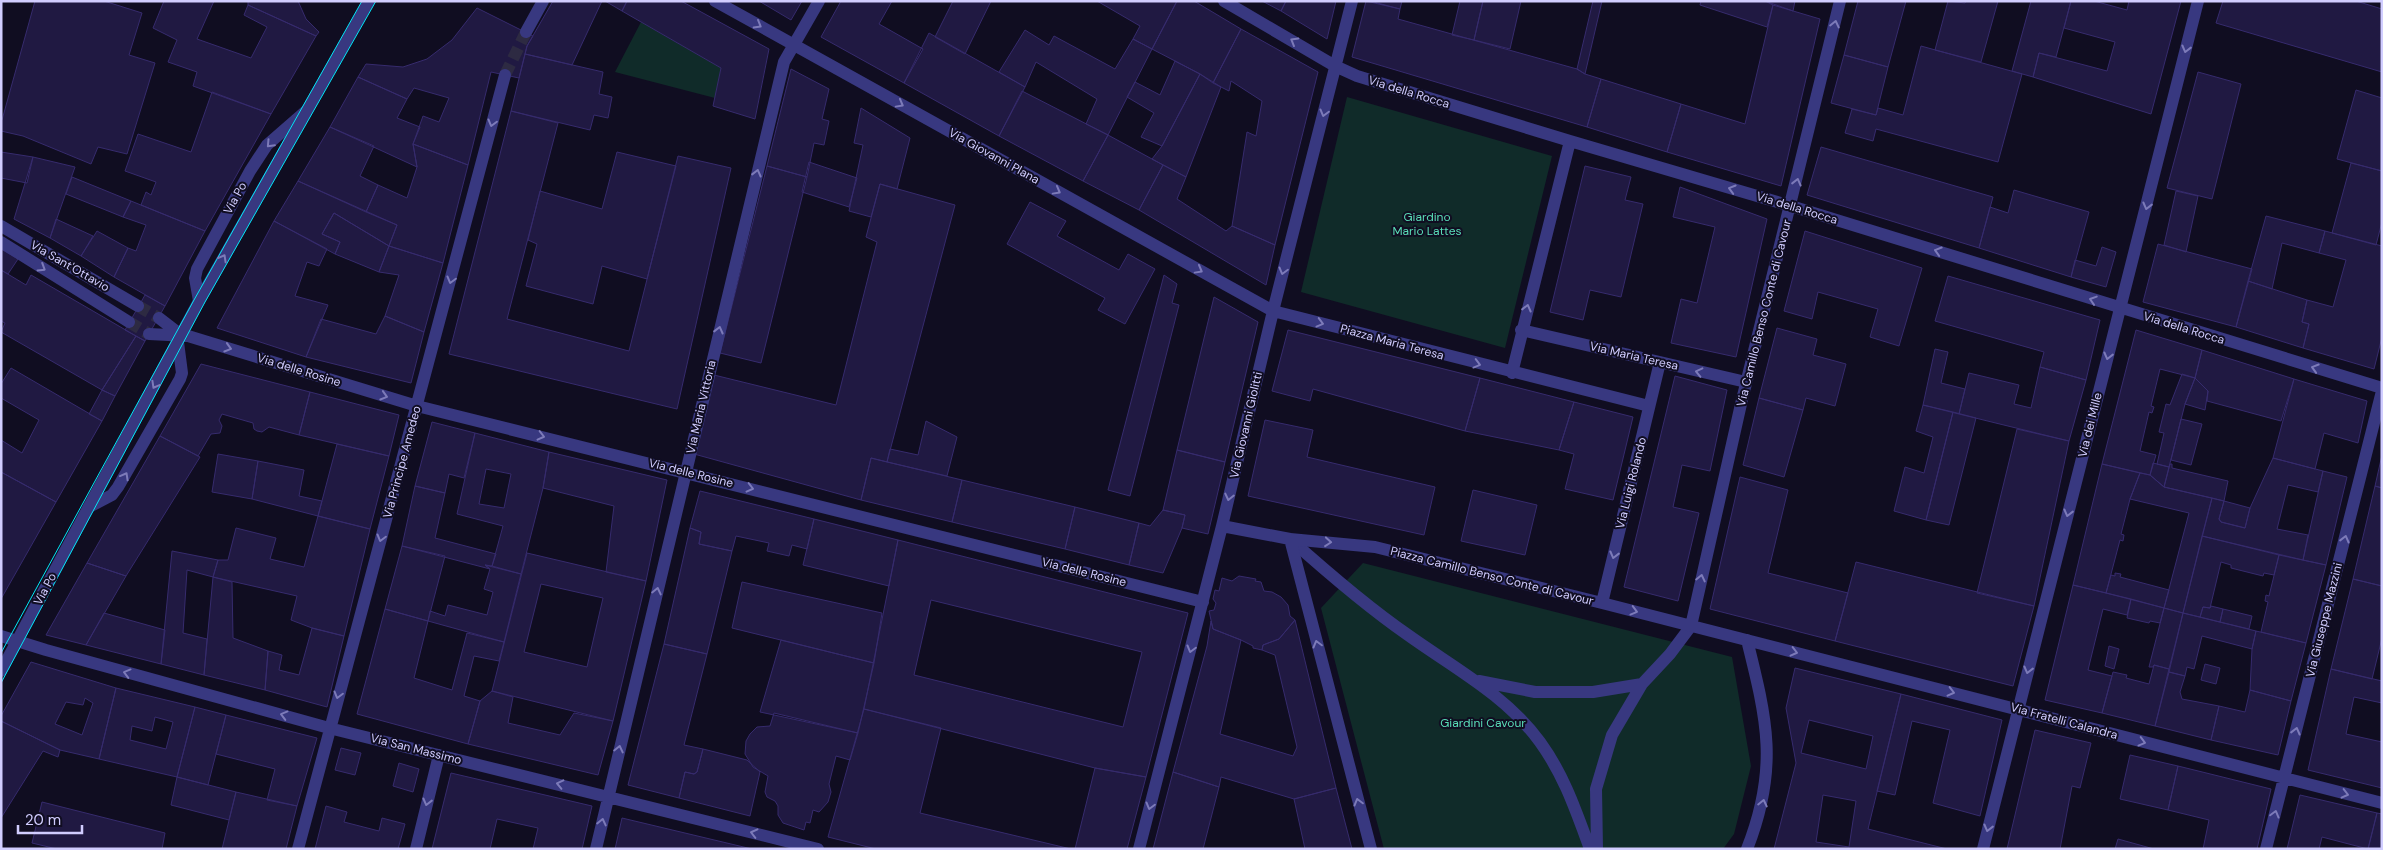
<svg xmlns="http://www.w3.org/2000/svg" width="2383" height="850" font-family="'DM Sans',sans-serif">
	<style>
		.green { fill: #102b29 }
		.building { fill: #201942; stroke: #362b6d; fill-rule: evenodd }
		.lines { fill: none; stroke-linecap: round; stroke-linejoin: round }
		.minor-tunnel { stroke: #2d2a42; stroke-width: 12; stroke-dasharray: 12 6; stroke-linecap: butt }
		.pedestrian { stroke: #383880; stroke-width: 12 }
		.minor { stroke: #383880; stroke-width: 12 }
		.tertiary { stroke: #383880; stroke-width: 12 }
		.tram { stroke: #02e7f6; stroke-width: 1 }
		.oneway { stroke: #7d7bb9 }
		.labels { text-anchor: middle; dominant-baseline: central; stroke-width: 4; stroke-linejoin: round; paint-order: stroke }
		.street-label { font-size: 12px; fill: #d1cdff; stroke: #100d21 }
		.park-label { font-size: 12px; fill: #5adeb8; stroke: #100d21 }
	</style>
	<rect width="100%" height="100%" fill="#100d21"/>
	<path class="green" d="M641,22l80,46 -6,30 -100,-26z
		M1347,97l205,59 -47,192 -204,-56z
		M1363,563l369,94 19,109 -17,68 -11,15h-339l-63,-241z"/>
	<path class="building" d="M1,1h103l38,12 -13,42 26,8 -28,91 -29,-7 -7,17 -68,-28 -22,-5z
		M1,1h34l-33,119 -1,-1z
		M164,1h50l-17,38 54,19 16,-31 -23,-12 4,-10 68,31 -45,78 -78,-28 4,-14 -29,-10 9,-22 -24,-12z
		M248,1h50l8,18 13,13 -3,4 -68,-31z
		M553,1h49l-30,64 -47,-11 2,-8z
		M605,1h22l-5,10z
		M627,1h54l88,48 -14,70 -42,-13 8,-38 -99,-57z
		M759,1h43l-11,19z
		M841,1h51l-13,23 44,25 -19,34 -83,-46z
		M953,1h38l-26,53 -30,-17z
		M1097,1h80l-25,48 -19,-10 7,-13z
		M1177,1h17l47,28 -28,54 -13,-9 -48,-25z
		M1262,1h24l-5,10z
		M1286,1h50l-9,38 -46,-28z
		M1366,1l34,8 -2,10 179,50 8,5 16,5 -14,48 -235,-70z
		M1370,1h32l-2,8z
		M1460,1h23l-9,39 -22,-5z
		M1483,1h38l-11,48 -36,-9z
		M1593,1h9l-17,73 -8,-5z
		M1701,1h64l8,4 -6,22 -67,-22z
		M1765,1h30l-2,10z
		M1858,1h48l-18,66 -44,-12z
		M1948,1l17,2 1,-2h32l-17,61 -46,-12z
		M2031,1h40l-15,56 -17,-4 -6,24 -21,-6z
		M2071,1h23l33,9 2,-9h52l-30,113 -118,-37 6,-24 68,18 8,-29 -51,-14z
		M2223,1h133l26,8v63l-166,-49z
		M1773,5l47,14 -39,167 -114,-34 14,-48 64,20z
		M477,8l56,28 -6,10 -8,32 -28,-6 -23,93 -55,-21 10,-28 16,6 10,-24 -35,-10 -7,11 -49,-22 8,-13 37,3 24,-8 25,-19z
		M1241,29l77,43 -43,173 -43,-19 15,-94 9,4 6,-35 -31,-20 -2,10 -16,-8z
		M1025,30l24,15 5,-9 61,33 18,-30 19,10 -44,86 -22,-11 11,-25 -61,-37 -11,25 -26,-15z
		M929,33l96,54 -26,49 -95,-53z
		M1921,46l101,28 -24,88 -122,-33 -3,12 -28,-8 7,-24 24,6 2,-7 25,7z
		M525,54l78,18 -4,22 13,3 -4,21 -14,-3 -4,15 -79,-19z
		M1844,55l44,12 -12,48 -45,-12z
		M1175,61l25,13 -38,72 -21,-9 13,-24 -27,-16 8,-15 25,13z
		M791,69l38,20 -7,30 7,2 -5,24 -10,-2 -7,34 -40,-11z
		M2198,72l43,12 -29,115 -45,-11z
		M1200,74l21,13 -35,90 -34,-18 10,-13z
		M358,77l49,22 -10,19 23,9 -7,17 4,23 -87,-40z
		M1601,79l80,25 -14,48 -80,-25z
		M2356,90l26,8v73l-45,-12z
		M1022,91l86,44 -25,46 -84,-45z
		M212,92l59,22 -66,117 -64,-26 5,-13 5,3 5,-13 -31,-11 13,-37 53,18z
		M861,108l49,30 -13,51 -17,-5 -9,33 -22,-6 14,-66 -9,-2z
		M511,111l47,12 -51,196 122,32 49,-195 53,12 -54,241 -228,-55z
		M330,127l44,19 -14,30 18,9 -12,27 -68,-31z
		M1108,135l55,30 -24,45 -56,-29z
		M413,144l55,21 -25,98 -54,-17 8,-21 -31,-13 12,-27 29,13 10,-31z
		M1821,147l172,50 -14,51 -172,-53z
		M1,152l32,5 -6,26 -26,-5z
		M617,152l59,14 -29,113 -45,-13 -9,38 -67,-18 11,-42 -9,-4 12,-49 62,18z
		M33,157l42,10 -25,71 -36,-19z
		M809,162l48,16 -8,29 -47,-15z
		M2351,163l31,8v51l-6,23 -44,-12z
		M1163,165l23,12 -9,22 49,32 6,-5 43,19 -9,40 -127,-75z
		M767,166l40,11 -46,186 -41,-10z
		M1585,166l46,11 -6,23 18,4 -22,93 -31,-7 -7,30 -33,-8z
		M72,177l59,24 -8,16 -57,-23z
		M298,181l99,44 -8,21 -55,-33 -12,21 18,8 -5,12 -61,-33z
		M880,184l75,21 -68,257 -16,-4 -10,42 -167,-46 20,-79 122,30 41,-163 -11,-5z
		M1680,187l87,32 -31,138 -65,-14 10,-44 16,4 18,-76 -42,-10z
		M2014,190l75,22 -18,65 -92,-29 11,-41 18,6z
		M2176,191l22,5 -12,56 -22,-7z
		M131,201l74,30 -40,75 -51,-29 14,-29 8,3 10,-26 -23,-8z
		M1030,202l36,19 -9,15 62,34 9,-16 27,15 -30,55 -27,-14 7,-12 -98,-54z
		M334,213l55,33 -10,26 -44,-18 5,-12 -18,-8z
		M2266,216l59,15 -6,22 -37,-10 -10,46 -24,-8z
		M56,219l37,17 -12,20 -31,-18z
		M274,221l53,28 -8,17 -12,-4 -12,34 33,9 -22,52 -89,-29z
		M97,231l31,17 -14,29 -33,-21z
		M1805,231l117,37 -23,78 -29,-9 8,-28 -60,-17 -6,27 -28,-8z
		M2325,231l57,15v91l-8,32 -71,-21 6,-24 -7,-2 5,-22 26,7 13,-47 -27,-7z
		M2158,244l94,25 -16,58 -93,-25z
		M389,246l54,17 -19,69 -39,-16 14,-41 -20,-3z
		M2102,247l14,5 -10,35 -35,-10 4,-17 21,6z
		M1,249l17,10 -10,15 -7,-4z
		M1,270l25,15 5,-10 105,61 -34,54 -101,-58 4,-9 -4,-2z
		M1164,275l13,9 -5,19 7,2 -49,191 -22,-6z
		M1948,276l152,44 -14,60 -46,-13 4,-15 -109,-31z
		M2248,281l59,19 -5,22 7,2 -6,24 -67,-21z
		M145,295l20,11 -20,35 -20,-11z
		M1214,297l44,25 -33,140 -48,-12z
		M385,316l39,16 -13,51 -105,-26 15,-38 55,15z
		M1777,328l40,11 -4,16 33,9 -11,42 -29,-8 -3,12 -44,-12z
		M1288,330l192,48 -15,53 -152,-42 -3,12 -38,-10z
		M2136,330l66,20 -7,28 -35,-9 -9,37 3,1 -2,6 -3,-1 -9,39 16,4 -6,20 -48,-11z
		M136,336l9,5 -30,55 -13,-6z
		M1935,349l13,3 -7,31 24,6 -6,25 -36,-9z
		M2202,350l92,29 -13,42 -74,-20 1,-10 -13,-13z
		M201,364l109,28 -11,43 -30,-8 -7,5 -5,-1 -3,-2 -1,-6 -31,-9 -3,6 3,6 -2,7 -9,1 -13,22 -38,-20z
		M2040,367l46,13 -17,61 -110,-27 10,-41 50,12 -5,19 17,4z
		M11,368l91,53 -46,81 -55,-30v-32l21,13 17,-33 -38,-22v-14z
		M2182,374l13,4 -10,26 -16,63 -12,-3 7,-31 -5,-1 7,-28 4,1z
		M1675,376l52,14 -17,81 -28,-6 -9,42 26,6 -21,88 -54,-14z
		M1480,378l94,24 -15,48 -94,-19z
		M2195,378l13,13 -3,19 -20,-6z
		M2294,379l73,22 -9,42 -34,-10 -9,36 -42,-11z
		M102,390l13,6 -13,25 -13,-7z
		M310,392l89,23 -10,41 -90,-21z
		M1759,398l44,12 -19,67 -41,-12z
		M1574,402l59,15 -20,83 -48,-11 9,-35 -15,-4z
		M1923,405l30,7 -27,108 -32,-9 11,-44 19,6 9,-36 -17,-6z
		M1953,412l23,6 -27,107 -23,-5z
		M2181,419l21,5 -11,41 -20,-5z
		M1265,420l48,10 -6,27 128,30 -11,48 -176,-39z
		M926,421l31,16 -10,39 -60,-14 3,-13 28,6z
		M432,422l43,11 -11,45 -15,-4 -4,19 -30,-7z
		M2017,429l52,12 -35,165 -57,-13z
		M475,433l74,19 -6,36 -22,86 -29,-8 11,-40 -46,-12zM486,469l25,5 -7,34 -25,-4z
		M160,436l40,21 -74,119 -39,-13z
		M337,444l52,12 -19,73 -52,-13z
		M1177,450l48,12 -17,72 -26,-6 3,-13 -22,-5z
		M549,452l118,28 -21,101 -40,-9 8,-66 -71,-18z
		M218,454l40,7 -6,38 -40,-7z
		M2382,455v33l-7,-2z
		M871,458l91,22 -10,42 -91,-22z
		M2273,458l50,13 -5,21 -30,-7 -11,44 31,6 -5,25 -101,-24 10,-38 12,3 -5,18 2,3 24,6 5,-20z
		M258,461l46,9 -5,26 23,5 -4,15 -66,-17z
		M2153,463l16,4 -5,20 -14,-12z
		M2102,464l38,9 -10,26 -9,35 3,1 -1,6 -3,-1 -14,53 -33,-8z
		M2170,464h2v4l56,13 -4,20 -60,-14z
		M2323,471l24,6 -21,88 -23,-5z
		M1,472l55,30 -55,97z
		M2140,473l10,2 14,12 48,11 -29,115 -19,-5 25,-95 -59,-14z
		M1740,477l48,13 -20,83 80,20 -13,48 -125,-32z
		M962,480l113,27 -10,42 -113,-27z
		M415,486l30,7 -10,45 61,16 -4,12 -7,-1 5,4 -88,-23z
		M2375,486l7,2v98l-29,-7z
		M1473,490l64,15 -12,50 -64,-14z
		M700,491l114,28 -7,30 -15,-4 -3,11 -22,-5 2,-8 -33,-7 -4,15 -33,-7 2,-12 -11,-4z
		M2224,501l26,7 -5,20 -24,-6 -2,-3z
		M1075,507l64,16 -10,42 -64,-16z
		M1163,510l22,5 -3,13 -19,45 -34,-8 10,-42 11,3z
		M318,516l52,13 -26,107 -32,-8 -21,-8 6,-24 -84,-19 5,-17h10l8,-32 40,10 -6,21 34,8z
		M814,519l84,21 -9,46 -86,-21z
		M690,528l11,4 -2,12 33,7 -25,103 -43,-10z
		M2202,536l77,19 -5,20 -10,-2 -1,3 -32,-8v-3l-10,-3 -11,46 -7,-1 -3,10 -17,-4z
		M898,540l290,73 -42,164 -51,-9 -231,-59zM931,600l211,52 -19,75 -209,-52z
		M402,546l43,10 -17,65 -43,-12z
		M172,551l46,9 -5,17 -26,-7 -4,63 24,6 -3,36 -43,-11z
		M527,553l119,28 -33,140 -121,-30zM541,584l62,14 -16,69 -63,-15z
		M2279,555l47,10 -20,78 -45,-11 7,-30 -3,-1 1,-6 3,1z
		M1856,562l178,44 -21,80 -178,-45z
		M87,563l39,13 -40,69 -40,-10z
		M485,565l36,9 -17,68 -76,-21 2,-10 15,5 3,-11 39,10 6,-23 -9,-3 6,-20z
		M2115,573l6,1 -1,3 49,13 -5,18 -58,-15 5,-18 4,1z
		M1239,576l17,3 -1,2 6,1 3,9 8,1 9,5 7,8 2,11 5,4 -16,19 -16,6 -1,5 -9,-2v-2l-12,-6 -28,-11 -4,-18 5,-1 2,-7 -3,-4 2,-9 4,1 3,-13 10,3z
		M213,577l19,5 1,56 35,13 -3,39 -61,-15z
		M2353,579l29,7v52l-10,41 -41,-10z
		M742,582l140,31 -8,50 -142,-35z
		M2073,585l58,14 -4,16 -24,-6 -15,61 24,6 -10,37 -57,-13z
		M2131,599l33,9 -4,15 -10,-2 -1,2 -22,-5z
		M2211,606l12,3 -3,13 -20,-5 3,-10 7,1z
		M2164,608l19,5 -14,56 -15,-4 -1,2h-4z
		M385,609l43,12 -14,57 38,12 15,-57 37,9 -5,19 -25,-5 -10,40 16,5 -12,43 -111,-30z
		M2223,609l29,7 -3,13 -29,-7z
		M104,613l61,17 -4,34 -75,-19z
		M2183,613l73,18 -4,18 -50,-13 -8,33 -7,-2 -2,9 -16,-4z
		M1295,620l41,168 -42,11 -73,-22 -2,10 -46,-15 34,-126 4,-25 2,8 28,11 -21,94 73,22 4,-9 -22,-92 -13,-5 1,-5 16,-6z
		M312,628l32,8 -17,71 -62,-17 3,-39 14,4 -3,15 20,5z
		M2256,631l50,12 -15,58 -41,-11 2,-41z
		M781,640l93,23 -16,70 -98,-21z
		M664,644l43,10 -23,91 19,4 -6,23 -3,2 -9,-2 -6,26 -51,-13z
		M2109,646l10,3 -5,20 -9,-3z
		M31,662l85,26 -17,71 -39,-9 -59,-29v-5zM85,698l8,5 -11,32 -27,-11 11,-22 17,3z
		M2205,664l15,4 -4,16 -15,-4z
		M2154,665l15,4 -14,57 -53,-13 11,-41 14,3 -1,3 23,6z
		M1795,668l106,26 -33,135 79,20h-173l22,-86 -10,-55zM1809,720l64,16 -7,33 -65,-16zM1823,795l33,6 -7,46 -33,-5z
		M2331,669l51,12v22l-28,-6 -8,37 36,8v46l-74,-18z
		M2169,672l16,4 -5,16 2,7 37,7 -8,34 -56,-14z
		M116,688l79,19 -18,70 -78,-18zM155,717l18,5 -7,27 -36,-9 2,-14 20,5z
		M2250,690l41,11 -13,54 -67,-15 8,-34 26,6z
		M492,691l21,6 -5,26 52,12 14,-22 39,8 -15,54 -130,-31 12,-43z
		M1901,694l101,26 -22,96 -47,-13 17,-73 -38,-9 -17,74 -18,-4z
		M195,707l31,8 -18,70 -31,-8z
		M864,709l77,19 -21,85 151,36h-195l-48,-12z
		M774,713l84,20 -8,27 -14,-4 -7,28 2,8 -3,10 -9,10 -6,-2 -3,13 -4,-1 -2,8 -21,-7 -5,-8v-9l-3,-5 -8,-4 -2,-5 3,-16 -15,-9 -8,-13 1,-13 4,-7 7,-7 13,-1z
		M226,715l91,23 -20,68 -30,-6 8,-31 -59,-15z
		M1,721l59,29 -2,7 -15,-6 -42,67z
		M2035,730l56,13 -11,45 -8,-2 -12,63h-53z
		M341,748l20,5 -6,22 -20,-5z
		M703,749l44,11 13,12 -10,44 -71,-18 6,-26 9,2 3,-2z
		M2130,755l48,11 -10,44 -48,-11z
		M399,763l20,6 -6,23 -20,-6z
		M2178,766l93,23 -14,60h-54l6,-29 -41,-10z
		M1095,768l51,9 -19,72h-52z
		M1173,772l46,15 -16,62h-50z
		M451,773l141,33 -10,43h-49l5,-21 -41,-9 -7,30h-58z
		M177,777l59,15 -7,28 -58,-15z
		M1336,788l16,61h-47l-11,-50z
		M236,792l61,14 -11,43h-64z
		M2300,795l77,18 -9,36 -46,-12 -3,12h-32z
		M42,802l123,31 -3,16h-105l-25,-6z
		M326,806l21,6 -3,10 35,9 3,-13 23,6 -7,25h-83z
		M2377,813l5,1v35h-14z
		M622,818l130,31h-137z
		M2118,839l36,10h-39z"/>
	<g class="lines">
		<path class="minor-tunnel" d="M505,75l21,-43
			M138,306l21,12
			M129,322l20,12"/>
		<path class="pedestrian" d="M1290,539c38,34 76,67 118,96 46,33 98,60 132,107 24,33 36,69 50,107
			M1479,681l56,11h58l49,-8
			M1597,849l-1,-60 16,-54 30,-51 28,-30 21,-28"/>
		<path class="minor" d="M715,1l558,310 376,95
			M1224,1l111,65 22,10 213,65 221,65 591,182
			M526,32l17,-31
			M1,226l137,80
			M1,242l128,80
			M199,301l-4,-23 2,-9 53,-98 17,-26 39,-34
			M159,318l22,17
			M1521,330l225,52
			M149,334l39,2 229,70 786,196
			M1512,373l58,-232
			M89,507l23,-12 6,-8 62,-108 2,-6 -4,-31
			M1222,526l68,13 85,8 227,56 780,200
			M1290,539l81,310
			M1602,603l58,-241
			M1691,626l50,-222 99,-403
			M1,636l45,14 283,78 489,121
			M1747,640c20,80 32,128 0,209
			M298,849l207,-774
			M416,849l23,-94
			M596,849l188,-787 35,-61
			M1139,849l83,-323 51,-215 79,-310
			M1983,849l215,-848
			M2266,849l116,-458"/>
		<path class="tertiary" d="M1,671l198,-370 170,-300"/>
		<path class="tram" d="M1,653l193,-353 168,-299
			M1,683l204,-381 171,-301"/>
	</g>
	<defs><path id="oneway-chevron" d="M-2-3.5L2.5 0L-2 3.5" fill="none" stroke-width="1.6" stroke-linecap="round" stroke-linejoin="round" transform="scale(1.25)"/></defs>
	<g class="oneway">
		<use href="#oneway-chevron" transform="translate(1835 24) rotate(-77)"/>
		<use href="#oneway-chevron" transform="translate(758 25) rotate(30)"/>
		<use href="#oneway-chevron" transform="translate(1294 41) rotate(-150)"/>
		<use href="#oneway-chevron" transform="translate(2186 49) rotate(104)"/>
		<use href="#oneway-chevron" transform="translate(900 104) rotate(29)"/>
		<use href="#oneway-chevron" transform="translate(1324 113) rotate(105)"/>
		<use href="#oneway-chevron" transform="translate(492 123) rotate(105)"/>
		<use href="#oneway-chevron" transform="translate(270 144) rotate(133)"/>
		<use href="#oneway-chevron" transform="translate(757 173) rotate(-76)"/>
		<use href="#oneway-chevron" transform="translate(1797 182) rotate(-76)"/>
		<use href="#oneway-chevron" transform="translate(1732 189) rotate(-164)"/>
		<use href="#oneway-chevron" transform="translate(1057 191) rotate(29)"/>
		<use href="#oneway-chevron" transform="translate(2147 206) rotate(104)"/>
		<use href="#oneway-chevron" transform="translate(1938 251) rotate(-163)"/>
		<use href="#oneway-chevron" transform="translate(223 258) rotate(-61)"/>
		<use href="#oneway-chevron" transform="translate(42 268) rotate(32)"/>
		<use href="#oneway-chevron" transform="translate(1199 270) rotate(29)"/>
		<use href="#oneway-chevron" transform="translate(1283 271) rotate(105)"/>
		<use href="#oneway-chevron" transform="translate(451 280) rotate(105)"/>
		<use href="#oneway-chevron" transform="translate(2093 300) rotate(-162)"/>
		<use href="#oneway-chevron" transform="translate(1527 308) rotate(-76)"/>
		<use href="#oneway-chevron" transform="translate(1320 323) rotate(15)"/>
		<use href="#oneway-chevron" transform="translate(719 330) rotate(-76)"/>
		<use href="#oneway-chevron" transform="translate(228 348) rotate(17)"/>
		<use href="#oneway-chevron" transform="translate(2108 356) rotate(104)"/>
		<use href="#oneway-chevron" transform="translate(1477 364) rotate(15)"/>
		<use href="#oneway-chevron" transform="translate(2315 368) rotate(-163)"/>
		<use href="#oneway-chevron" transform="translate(1699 372) rotate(-167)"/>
		<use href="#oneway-chevron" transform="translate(155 385) rotate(119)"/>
		<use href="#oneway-chevron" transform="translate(384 396) rotate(17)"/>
		<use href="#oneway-chevron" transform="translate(541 436) rotate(14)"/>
		<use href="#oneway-chevron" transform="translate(125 476) rotate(-61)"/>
		<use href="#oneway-chevron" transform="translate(750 488) rotate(14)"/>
		<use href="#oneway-chevron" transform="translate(1229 497) rotate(103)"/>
		<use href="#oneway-chevron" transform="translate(2068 513) rotate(104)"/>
		<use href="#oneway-chevron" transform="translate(381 538) rotate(105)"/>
		<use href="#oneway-chevron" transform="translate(2345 539) rotate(-76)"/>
		<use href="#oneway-chevron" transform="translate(1328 542) rotate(5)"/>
		<use href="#oneway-chevron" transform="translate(1614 555) rotate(104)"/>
		<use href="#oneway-chevron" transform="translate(1701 578) rotate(-77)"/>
		<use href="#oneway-chevron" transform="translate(657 591) rotate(-77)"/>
		<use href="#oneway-chevron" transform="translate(1634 611) rotate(15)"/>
		<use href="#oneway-chevron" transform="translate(1317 644) rotate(-105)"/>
		<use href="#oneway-chevron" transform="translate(1191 649) rotate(105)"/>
		<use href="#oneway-chevron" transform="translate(1794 652) rotate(14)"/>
		<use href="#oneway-chevron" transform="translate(2028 670) rotate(104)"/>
		<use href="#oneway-chevron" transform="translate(127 673) rotate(-165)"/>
		<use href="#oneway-chevron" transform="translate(1951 692) rotate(14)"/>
		<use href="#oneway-chevron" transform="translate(338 695) rotate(105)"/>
		<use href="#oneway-chevron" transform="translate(284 715) rotate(-165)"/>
		<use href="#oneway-chevron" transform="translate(2296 731) rotate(-76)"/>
		<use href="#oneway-chevron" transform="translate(2142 742) rotate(15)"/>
		<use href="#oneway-chevron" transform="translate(619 749) rotate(-77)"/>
		<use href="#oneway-chevron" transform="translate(560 784) rotate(-167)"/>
		<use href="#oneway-chevron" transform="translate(2345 794) rotate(14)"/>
		<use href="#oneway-chevron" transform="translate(427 802) rotate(104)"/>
		<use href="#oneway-chevron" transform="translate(1358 802) rotate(-105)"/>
		<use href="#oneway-chevron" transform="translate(1763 803) rotate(-77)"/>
		<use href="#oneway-chevron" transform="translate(1150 806) rotate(105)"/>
		<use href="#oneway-chevron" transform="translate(2275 814) rotate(-75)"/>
		<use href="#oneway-chevron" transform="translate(602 822) rotate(-77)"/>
		<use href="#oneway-chevron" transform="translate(1988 828) rotate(104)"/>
		<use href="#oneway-chevron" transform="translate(754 833) rotate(-166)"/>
	</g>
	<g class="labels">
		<g class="street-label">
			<text transform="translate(1409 92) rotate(17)">Via della Rocca</text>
			<text transform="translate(994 156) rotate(29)">Via Giovanni Plana</text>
			<text transform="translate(235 198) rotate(-61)">Via Po</text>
			<text transform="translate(1797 208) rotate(17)">Via della Rocca</text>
			<text transform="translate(70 266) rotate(30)">Via Sant'Ottavio</text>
			<text transform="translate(1764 313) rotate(-76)">Via Camillo Benso Conte di Cavour</text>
			<text transform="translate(2184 328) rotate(17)">Via della Rocca</text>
			<text transform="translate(1392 342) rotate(15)">Piazza Maria Teresa</text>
			<text transform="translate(1634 356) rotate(13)">Via Maria Teresa</text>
			<text transform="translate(299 370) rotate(17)">Via delle Rosine</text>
			<text transform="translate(701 407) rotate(-77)">Via Maria Vittoria</text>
			<text transform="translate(1246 425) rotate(-77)">Via Giovanni Giolitti</text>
			<text transform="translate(2090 425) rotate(-76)">Via dei Mille</text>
			<text transform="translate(402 462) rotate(-75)">Via Principe Amedeo</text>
			<text transform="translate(691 473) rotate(14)">Via delle Rosine</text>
			<text transform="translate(1631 483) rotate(-76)">Via Luigi Rolando</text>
			<text transform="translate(1084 572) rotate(14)">Via delle Rosine</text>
			<text transform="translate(1492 576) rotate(14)">Piazza Camillo Benso Conte di Cavour</text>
			<text transform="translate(45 589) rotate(-62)">Via Po</text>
			<text transform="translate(2324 620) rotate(-76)">Via Giuseppe Mazzini</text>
			<text transform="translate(2064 721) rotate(15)">Via Fratelli Calandra</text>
			<text transform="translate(416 749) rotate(14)">Via San Massimo</text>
		</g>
		<g class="park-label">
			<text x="1427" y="217">Giardino<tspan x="1427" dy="14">Mario Lattes</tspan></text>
			<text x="1483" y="723">Giardini Cavour</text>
		</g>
	</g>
	<rect width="2383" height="850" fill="none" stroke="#d1cdff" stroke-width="5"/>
	<path d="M18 825v8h64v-8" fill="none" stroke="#d1cdff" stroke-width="2.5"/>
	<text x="25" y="825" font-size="15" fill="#d1cdff" stroke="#100d21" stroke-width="4" paint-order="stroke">20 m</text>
</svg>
